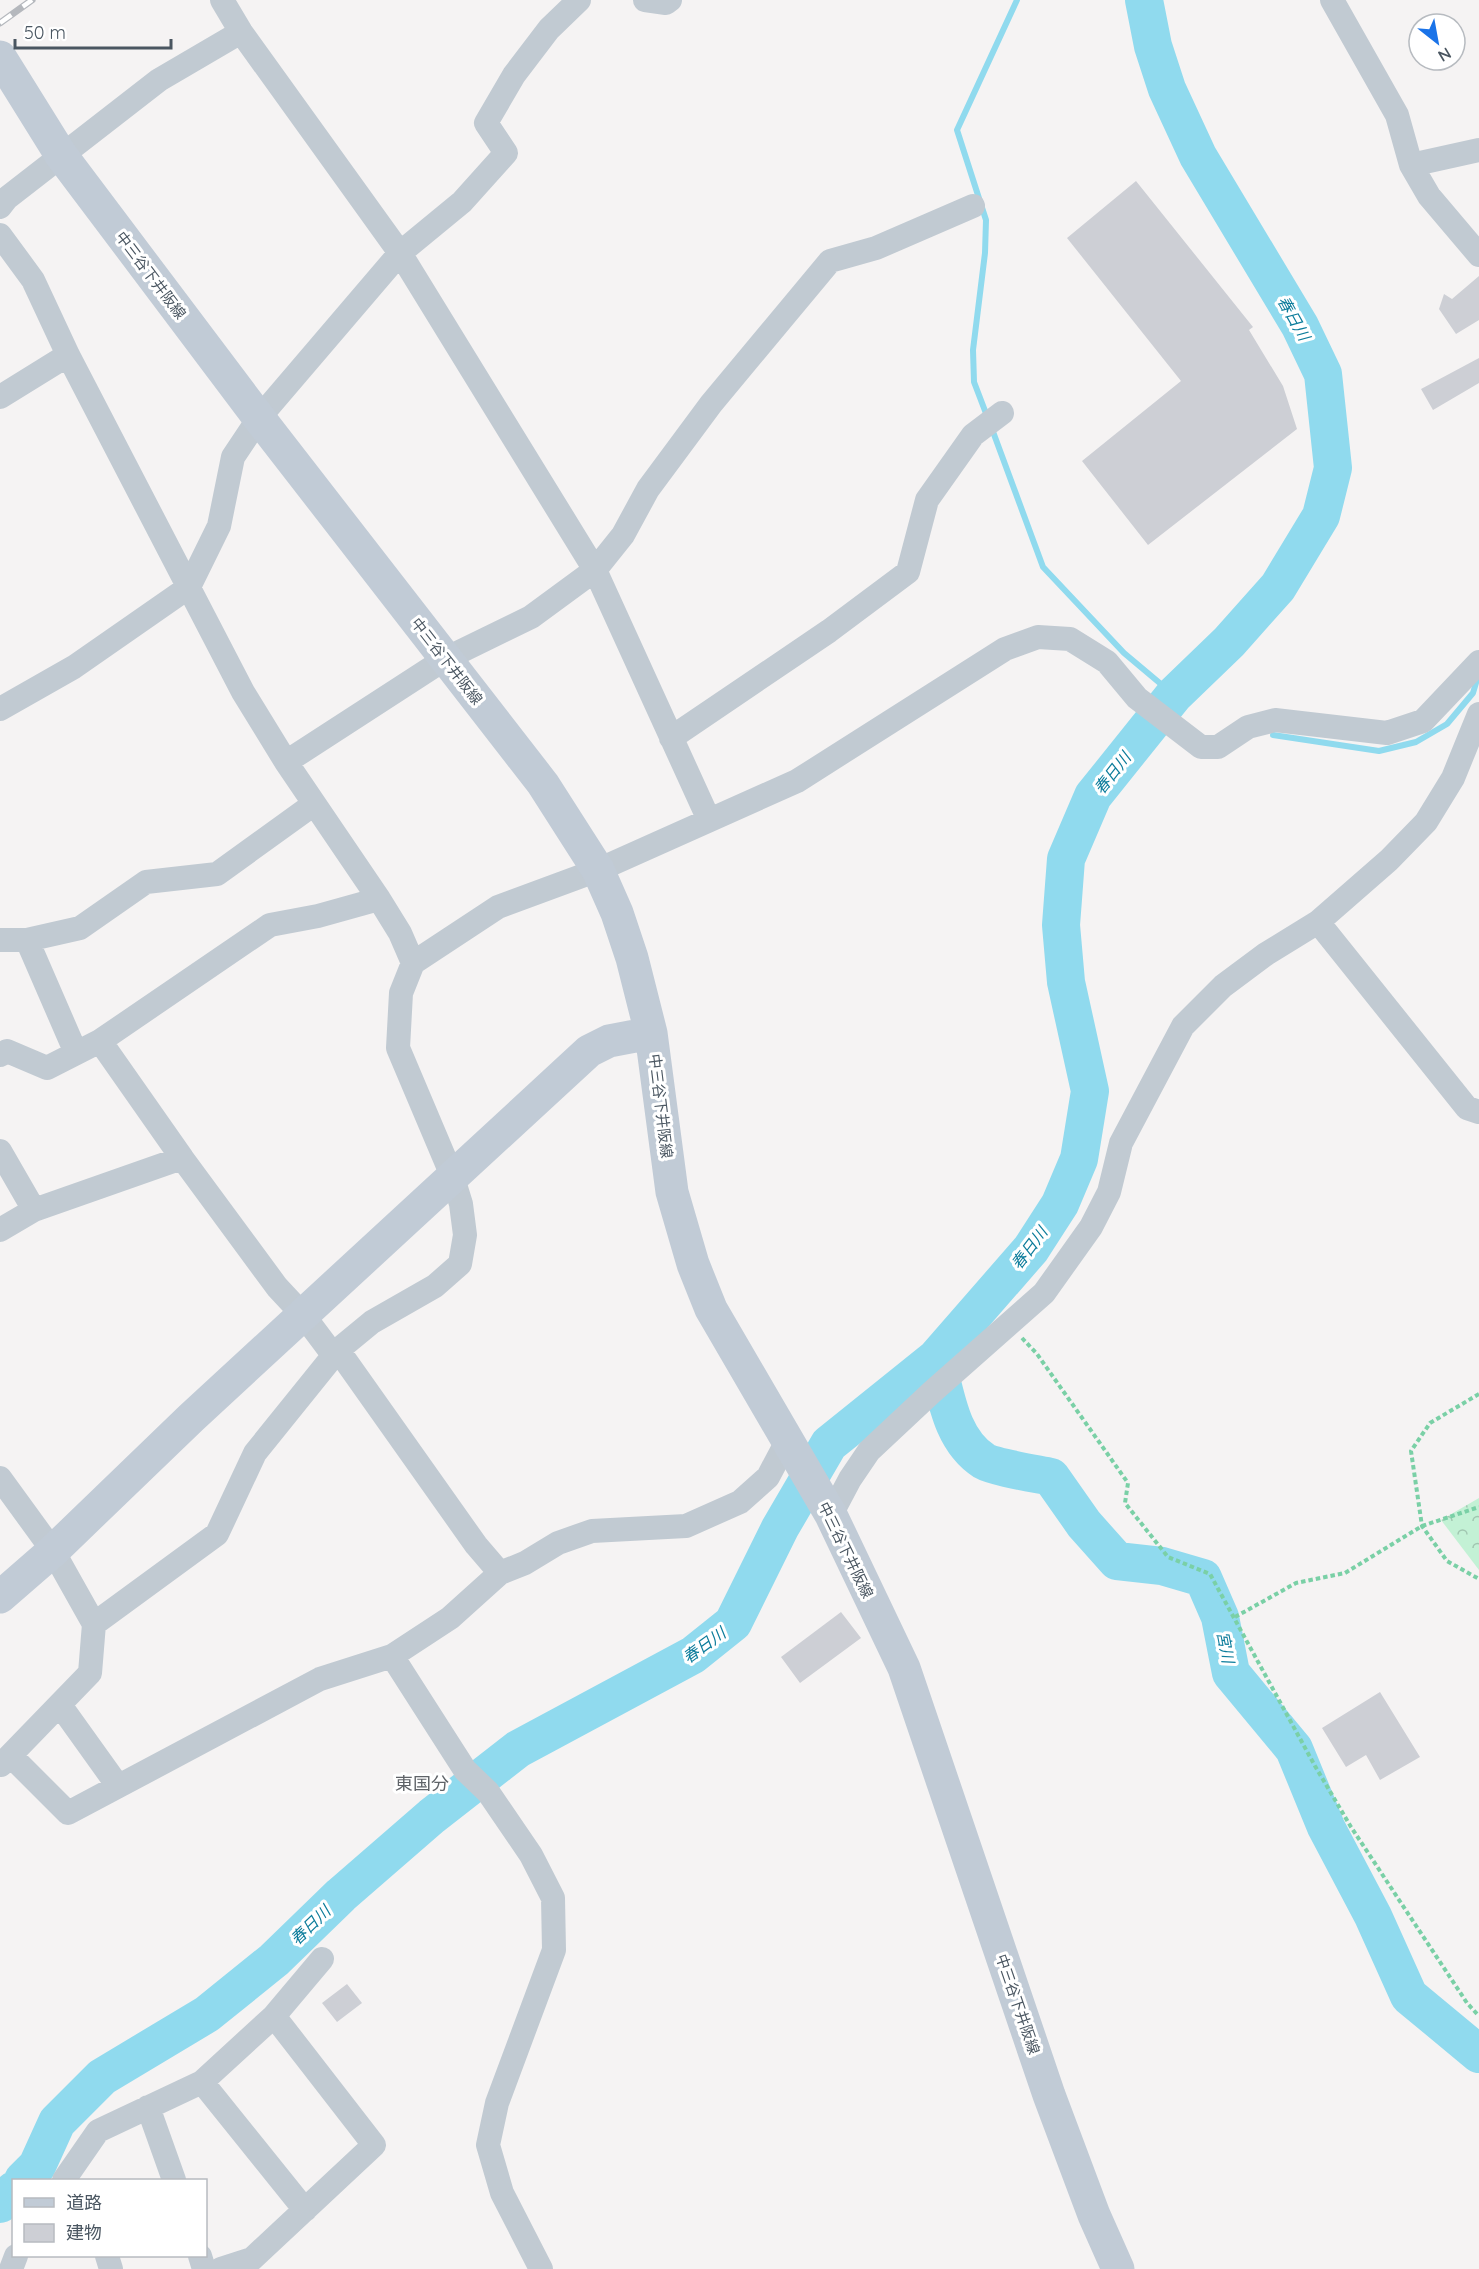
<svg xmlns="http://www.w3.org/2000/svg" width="1479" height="2269" font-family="Quicksand,'Noto Sans JP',sans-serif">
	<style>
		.park { fill: url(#park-crowns) }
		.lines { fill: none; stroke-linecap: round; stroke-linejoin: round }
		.stream { stroke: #90daee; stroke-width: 6 }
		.river { stroke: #90daee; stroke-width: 38 }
		.building { fill: #cdcfd5 }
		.path { stroke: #7ad0a6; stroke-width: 4; stroke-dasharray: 4.5 3; stroke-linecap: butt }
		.street { stroke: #c1cad2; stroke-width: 24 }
		.secondary { stroke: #c1cbd6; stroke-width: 33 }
		.rail-casing { stroke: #b5b8bd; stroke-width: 7 }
		.rail { stroke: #fff; stroke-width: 4.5; stroke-dasharray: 14; stroke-linecap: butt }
		.labels { text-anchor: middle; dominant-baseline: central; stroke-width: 6; stroke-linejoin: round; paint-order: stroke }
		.street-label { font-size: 15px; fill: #4a5661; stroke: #fff }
		.water-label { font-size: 16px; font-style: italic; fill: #0c7c9b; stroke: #fff }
		.quarter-label { font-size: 18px; fill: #5f6368; stroke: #fff }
	</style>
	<defs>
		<pattern id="park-crowns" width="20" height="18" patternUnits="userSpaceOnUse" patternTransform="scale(1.5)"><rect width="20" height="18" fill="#c3f1d5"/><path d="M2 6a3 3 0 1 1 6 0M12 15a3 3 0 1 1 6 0" fill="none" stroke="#a0c6b0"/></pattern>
	</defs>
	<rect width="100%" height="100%" fill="#f5f3f3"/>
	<path class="park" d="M1479,1498v72l-38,-50z"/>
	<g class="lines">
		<path class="stream" d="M987,416l-13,-34 -1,-32 12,-97 1,-33 -29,-90 60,-130
			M992,429l51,138 81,86 50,42
			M1273,735l106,16 37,-9 31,-18 26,-31 5,-17"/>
		<path class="river" d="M936,1358c10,36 14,81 48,103 10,6 53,13 67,16l33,47 33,37 45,5 41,12 17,39 11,56 63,76 32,78 47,89 36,80 70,58
			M23,2180l14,-14 20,-44 45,-45 105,-63 67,-54 67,-65 91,-79 86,-67 175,-94 40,-32 47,-95 49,-84 107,-86 95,-109 29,-45 19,-45 11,-68 -24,-109 -5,-57 5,-66 27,-63 81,-101 55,-53 49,-55 43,-71 12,-48 -10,-94 -23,-48 -102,-170 -31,-67 -14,-43 -9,-46
			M0,2204l14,-14"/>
	</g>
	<path class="building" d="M1136,181l117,146 -4,3 34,56 14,43 -149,116 -66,-84 99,-80 -114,-143z
		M1479,276v44l-23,14 -17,-25 5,-15 8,5z
		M1479,358v25l-46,27 -12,-21z
		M841,1612l20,26 -61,45 -19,-26z
		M1380,1692l40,65 -40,23 -14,-25 -20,12 -24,-39z
		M347,1984l15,19 -25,19 -15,-19z"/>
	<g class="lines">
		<path class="path" d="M1022,1338l15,16 91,129 -3,20 43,54 42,17 105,192 36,61 116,176 12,13
			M1479,1394l-49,29 -19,28 11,75 25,35 32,18
			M1235,1617l61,-34 49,-10 77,-47 57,-19"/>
		<path class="street" d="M222,0l19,32 159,221 195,317 114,250
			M645,0l21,3 4,-3
			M1332,0l65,115 14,50 18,31 50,59
			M1411,165l68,-15
			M0,207l7,-9 152,-118 82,-48
			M0,235l33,45 35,75 175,337 43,70 93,137 21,34 13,30
			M0,397l68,-42
			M0,709l74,-42 115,-80 30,-61 14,-69 26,-39 141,-165 62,-51 44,-49 -20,-30 28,-48 35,-46 30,-29
			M671,738l158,-107 79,-59 19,-72 46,-65 29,-22
			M286,762l159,-103 86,-42 64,-47 28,-35 25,-46 63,-85 119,-143 46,-13 97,-42
			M1318,922l149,186 12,4
			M0,940h27l53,-12 66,-46 71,-8 97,-70
			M27,940l49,113
			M100,1041l82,117
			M0,1055l7,-4 40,17 53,-27 170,-116 48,-9 61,-17
			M0,1151l34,59
			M0,1230l34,-20 148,-52 95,129 27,29 30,40
			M338,1350l138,195 24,28
			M0,1478l53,73 41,73 -4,49 -89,92
			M831,1515l19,-36 19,-28 63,-59 112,-99 47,-66 18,-35 12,-49 62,-117 40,-40 43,-32 52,-32 71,-62 37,-38 27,-44 26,-64
			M94,1624l123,-90 38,-81 83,-103 34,-28 63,-36 25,-22 5,-29 -4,-31 -8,-26 -55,-130 3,-55 12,-30 85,-56 100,-37 199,-89 208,-132 33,-12 32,2 37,23 30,36 64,49h17l30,-20 27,-7 112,13 36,-12 56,-59
			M392,1656l73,114 23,22 43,63 22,43 1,52 -57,153 -9,42 14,48 39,76
			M60,1705l58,81
			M11,1756l57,57 252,-134 72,-23 58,-38 50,-45 25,-10 33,-20 34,-12 94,-5 54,-24 28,-25 19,-36
			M202,2082l103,128
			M148,2107l26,73
			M64,2180l34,-49 104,-49 72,-66 48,-57
			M107,2256l4,13
			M200,2256l4,13
			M11,2269l5,-13
			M221,2269l31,-10 122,-114 -100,-129"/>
		<path class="secondary" d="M0,57l61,98 198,263 284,366 55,86 19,43 15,45 19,75 21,159 21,72 18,45 120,206 73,153 145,427 45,120 24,54
			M0,1597l53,-46 138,-133 398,-367 20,-10 42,-8"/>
		<defs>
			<path id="rail" d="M0,23l32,-23"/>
		</defs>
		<use href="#rail" class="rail-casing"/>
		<use href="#rail" class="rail"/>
	</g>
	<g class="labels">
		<g class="street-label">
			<text transform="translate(151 275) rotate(53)">中三谷下井阪線</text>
			<text transform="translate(447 661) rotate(52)">中三谷下井阪線</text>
			<text transform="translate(661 1106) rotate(83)">中三谷下井阪線</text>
			<text transform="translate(846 1550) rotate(64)">中三谷下井阪線</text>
			<text transform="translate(1018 2004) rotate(71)">中三谷下井阪線</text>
		</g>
		<g class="water-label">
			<text transform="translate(1294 318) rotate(61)">春日川</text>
			<text transform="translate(1112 773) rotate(-52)">春日川</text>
			<text transform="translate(1029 1248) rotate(-53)">春日川</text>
			<text transform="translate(704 1645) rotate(-36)">春日川</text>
			<text transform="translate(1226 1647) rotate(79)">宮川</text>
			<text transform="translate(310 1925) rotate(-44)">春日川</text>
		</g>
		<g class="quarter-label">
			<text x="422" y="1783">東国分</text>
		</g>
	</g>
	<rect x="12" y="2179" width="195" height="78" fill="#ffffff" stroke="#b7bbc0" stroke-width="1.5"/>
	<rect x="24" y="2198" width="30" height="9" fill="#c1cbd6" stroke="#b7bbc0" stroke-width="1.5"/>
	<text x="66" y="2209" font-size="18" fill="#4a5661">道路</text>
	<rect x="24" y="2224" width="30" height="18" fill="#cdcfd5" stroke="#b7bbc0" stroke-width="1.5"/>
	<text x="66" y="2239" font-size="18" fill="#4a5661">建物</text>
	<g transform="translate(1437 42) rotate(149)"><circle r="28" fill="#ffffff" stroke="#b7bbc0" stroke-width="1.5"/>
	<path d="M0-4.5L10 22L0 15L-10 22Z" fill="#1a73e8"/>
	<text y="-9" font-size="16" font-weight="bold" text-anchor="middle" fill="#4a5661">N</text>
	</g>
	<path d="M15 39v9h156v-9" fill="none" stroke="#4a5661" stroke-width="3"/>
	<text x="24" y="39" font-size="18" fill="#4a5661" stroke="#ffffff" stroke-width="4.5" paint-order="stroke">50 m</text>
</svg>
